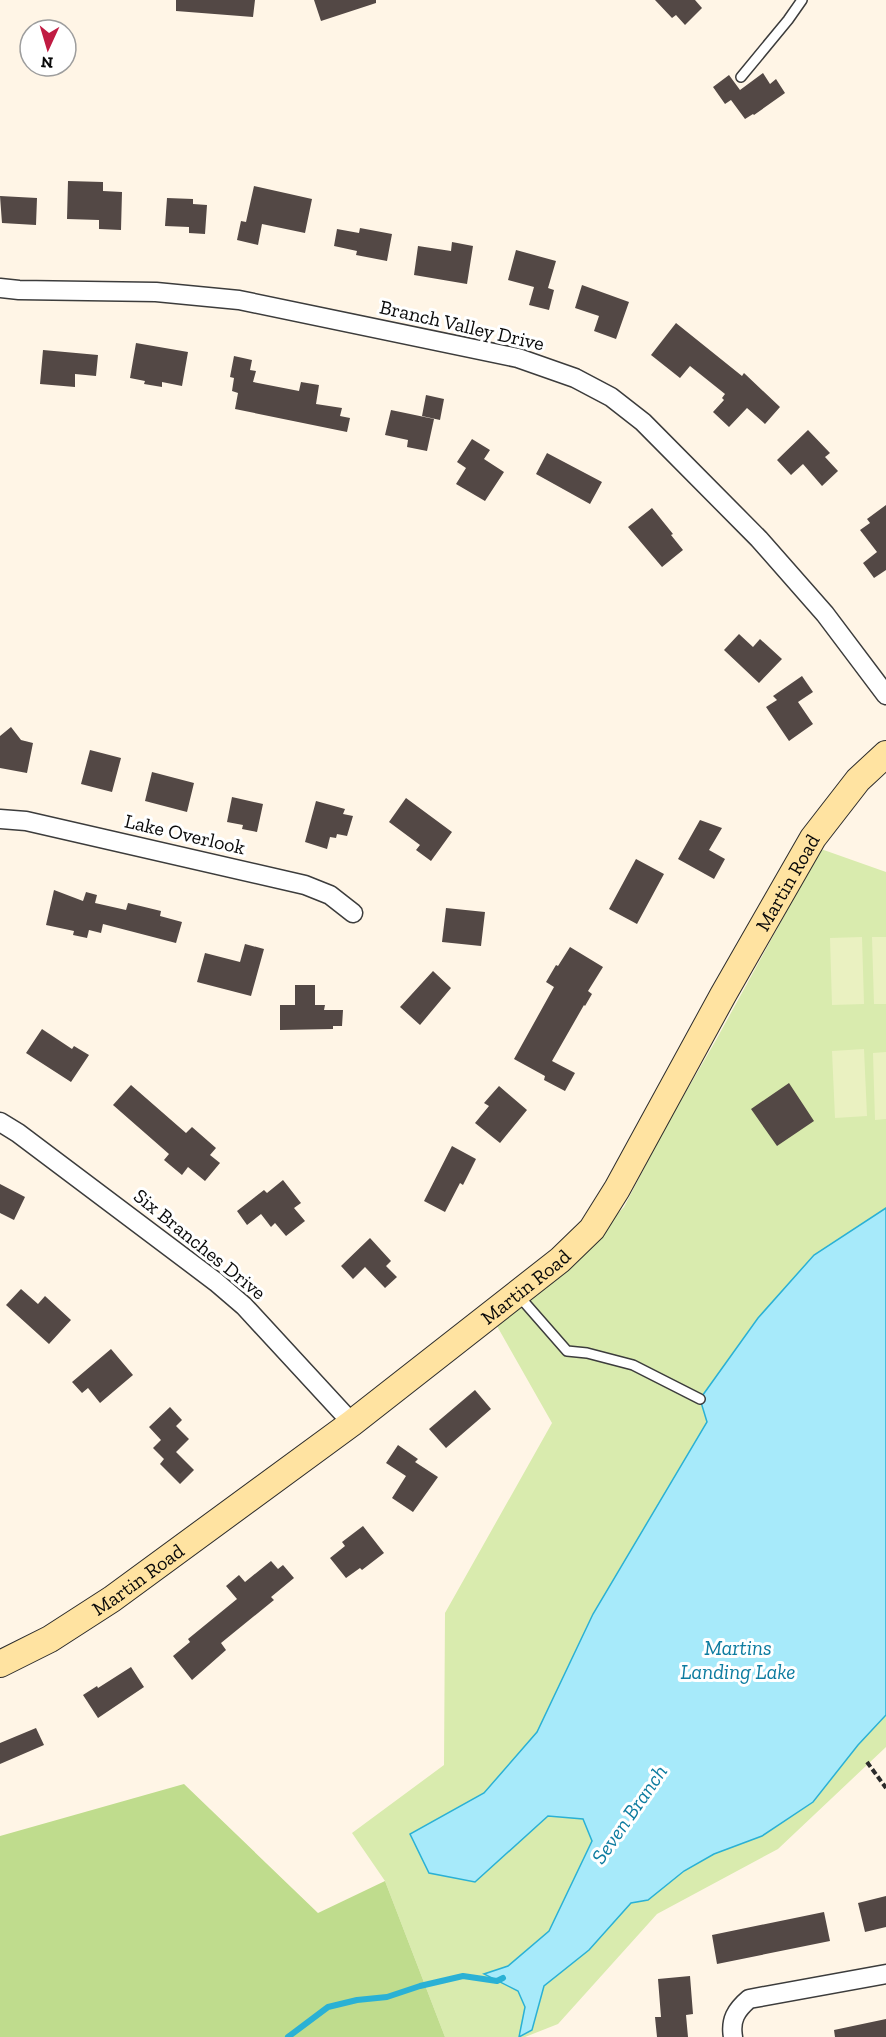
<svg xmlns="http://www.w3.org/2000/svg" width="886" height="2037" font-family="'Zilla Slab',serif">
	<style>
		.green { fill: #d9ebae }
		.forest { fill: #bfdc8d }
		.pitch { fill: #eaf1c1 }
		.water { fill: #a7eafa; stroke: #2ab1d5; stroke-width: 1.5 }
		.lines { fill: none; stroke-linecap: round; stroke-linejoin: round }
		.stream { stroke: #2ab1d5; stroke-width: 6 }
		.building { fill: #534845 }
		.lane-casing { stroke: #3c3c3c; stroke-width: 12 }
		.street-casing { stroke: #3c3c3c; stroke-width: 21 }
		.secondary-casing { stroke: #2b2b2b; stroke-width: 28 }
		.path { stroke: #2b2b2b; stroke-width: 4; stroke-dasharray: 6 3; stroke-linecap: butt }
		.lane { stroke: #fff; stroke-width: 9 }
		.street { stroke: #fff; stroke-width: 18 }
		.secondary { stroke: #ffe3a1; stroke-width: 26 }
		.labels { text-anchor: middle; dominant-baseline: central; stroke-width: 6; stroke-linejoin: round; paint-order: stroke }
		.street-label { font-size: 20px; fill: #090909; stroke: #fff }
		.water-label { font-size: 21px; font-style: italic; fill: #0d7ca0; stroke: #fff }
	</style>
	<rect width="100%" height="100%" fill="#fff5e6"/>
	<path class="green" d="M821,849l65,23v875l-108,102 -121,65 -99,110 -33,13h-80l-60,-156 -33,-48 92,-68 1,-152 107,-190 -59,-104 64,-41 67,-71 41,-79 51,-88z"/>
	<path class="forest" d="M184,1784l134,129 67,-32 60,156h-445v-201z"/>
	<path class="pitch" d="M862,937l2,67 -32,1 -2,-67z
		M872,937h14v67h-12z
		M864,1049l3,67 -32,2 -3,-67z
		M886,1052v67l-11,1 -2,-67z"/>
	<path class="water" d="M886,1208v507l-28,30 -45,57 -51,34 -48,18 -30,17 -36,29 -17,3 -42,47 -45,36 -12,44 -13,7 6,-30 -7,-16 -34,-17 24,-8 41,-35 43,-90 -9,-22 -35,-3 -73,66 -46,-9 -19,-39 74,-41 53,-61 56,-118 114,-192 -7,-23 58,-81 56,-63z"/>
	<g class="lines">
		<path class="stream" d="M288,2037l40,-30 29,-7 30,-3 33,-11 43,-10 34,5 6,-3"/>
	</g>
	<path class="building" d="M176,0h79l-2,17 -77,-6z
		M314,0h62v3l-55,18z
		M655,0h40l7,8 -17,17 -9,-10 -4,3z
		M763,73l7,11 6,-5 9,14 -31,22 -1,-1 -8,5 -14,-19 -6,4 -12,-17 16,-12 11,15z
		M68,181l35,1v9l19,1 -1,38 -22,-1v-9l-32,-1z
		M254,186l58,13 -7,34 -43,-9 -4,21 -21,-5 4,-19 5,1z
		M0,196l37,2 -1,27 -34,-2z
		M167,198l26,1v5l14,1 -2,29 -16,-1v-6l-24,-1z
		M360,228l32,6 -5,27 -31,-6 1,-4 -23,-5 3,-17 22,4z
		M452,242l21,4 -6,38 -53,-9 4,-29 33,5z
		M516,250l40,11 -8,27 6,2 -5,20 -20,-5 5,-18 -26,-7z
		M582,285l47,17 -13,37 -22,-8 5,-15 -24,-8z
		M676,323l66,53 2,-3 36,34 -15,17 -18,-16 -18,19 -16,-15 11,-12 -2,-2 3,-4 -35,-28 -10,12 -29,-23z
		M136,343l52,9 -6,34 -20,-4v5l-18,-3 1,-3 -15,-3z
		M43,350l55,5 -2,21 -21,-2v13l-35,-3z
		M234,356l18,4 -2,10 6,1 -3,11 46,9 2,-9 18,3 -3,19 26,4 -2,8 10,2 -3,14 -112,-23 3,-16 -6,-2 2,-13 -4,-1z
		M426,395l18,4 -4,21 -18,-4z
		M391,410l43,9 -7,32 -20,-4 1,-7 -23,-5z
		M808,430l22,23 -5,4 13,14 -16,15 -19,-22 -12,11 -14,-15z
		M472,439l18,11 -6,9 20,13 -19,29 -29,-17 10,-16 -9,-6z
		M547,453l55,29 -12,22 -54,-30z
		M886,505v65l-12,8 -11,-15 14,-11 -17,-22 10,-7 -3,-4z
		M652,508l21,26 -2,1 12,15 -21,17 -34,-40z
		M739,634l14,13 7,-8 22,20 -23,24 -35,-33z
		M802,676l11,16 -15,10 15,22 -24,17 -23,-34 11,-7 -4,-4z
		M11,727l10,13 12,3 -6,30 -27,-5v-32z
		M90,750l31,8 -9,34 -31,-8z
		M152,772l42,11 -7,29 -42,-11z
		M232,797l31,7 -6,28 -15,-3 1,-4 -16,-3z
		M406,798l46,34 -21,29 -15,-11 4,-5 -31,-23z
		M316,801l29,8 -2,5 10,2 -6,20 -10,-2 -1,4 -6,-1 -3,12 -22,-7z
		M700,820l22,8 -13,22 16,9 -11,20 -36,-20z
		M636,859l28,15 -27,50 -28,-15z
		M54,890l29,11 3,-9 11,3 -2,8 31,7 2,-7 33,8 -1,5 22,6 -6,21 -73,-19 -2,9 -12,-3 -2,8 -14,-3 1,-4 -28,-6z
		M446,908l39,4 -4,34 -39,-4z
		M245,944l19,5 -13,47 -54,-14 8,-29 35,9z
		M570,947l33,20 -15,24 4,3 -7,12 -1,-1 -32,56 23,12 -10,18 -21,-11 1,-4 -31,-17 40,-72 -8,-5 10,-17 2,1z
		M433,971l18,17 -31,37 -20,-18z
		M295,985h20v20h10l-1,5h19l-1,16h-9v3l-53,1v-25h15z
		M42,1029l30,20 2,-3 15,9 -18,27 -45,-29z
		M789,1083l25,38 -37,25 -26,-37z
		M131,1085l55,48 6,-6 24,21 -6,7 10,8 -15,18 -17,-14 -6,8 -18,-15 5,-6 -56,-49z
		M499,1086l28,24 -27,33 -25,-20 14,-17 -5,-3z
		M452,1146l24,13 -13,26 -3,-2 -15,29 -21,-11z
		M283,1180l18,23 -7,5 11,13 -19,15 -11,-13 -4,4 -10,-13 -14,11 -10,-14 27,-21 3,3z
		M0,1184l25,13 -11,23 -14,-7z
		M370,1238l21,23 -5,5 11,11 -12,11 -20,-21 -12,12 -12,-13z
		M21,1289l17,15 7,-8 26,24 -22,24 -43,-39z
		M111,1349l22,26 -33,28 -12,-15 -6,5 -10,-11z
		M475,1390l16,19 -45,39 -17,-19z
		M170,1407l12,13 -6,6 13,13 -13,13 18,18 -14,14 -20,-20 4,-5 -11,-11 8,-8 -12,-13z
		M398,1445l20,14 -3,3 23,15 -25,35 -21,-14 14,-22 -20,-13z
		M363,1526l21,27 -22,17 -2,-2 -14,10 -16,-20 15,-12 -3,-4z
		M271,1561l7,8 5,-4 11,13 -23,19 3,3 -53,43 5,7 -34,30 -19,-24 17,-14 -2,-3 49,-40 -11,-13 13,-11 6,7z
		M131,1667l13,20 -46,31 -15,-23 14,-9 1,2z
		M36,1728l8,17 -44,19v-21z
		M886,1896v31l-21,5 -7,-29z
		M824,1912l6,29 -113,23 -5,-29z
		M690,1976l3,38 -7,1 2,22h-31l-2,-20h6l-3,-38z
		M886,2019v18h-51l-1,-7z"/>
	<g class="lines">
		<defs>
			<path id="lane" d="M741,77l47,-57 14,-20
				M518,1295l49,56 20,2 46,12 67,34"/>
			<path id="street" d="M0,288l19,2 137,2 83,8 279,58 57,20 36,19 32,25 116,117 66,75 61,81
				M0,819l26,2 279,64 25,10 23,18
				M0,1122l18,11 198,149 28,24 108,117
				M733,2037c-3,-17 3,-27 16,-38l137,-25"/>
			<g id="secondary">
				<path id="s1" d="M0,1664l50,-25 62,-40 240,-176 208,-163 32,-31 25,-40 106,-194 90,-157 45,-58 28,-26"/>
			</g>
		</defs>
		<use href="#lane" class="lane-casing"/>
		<use href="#street" class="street-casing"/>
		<use href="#secondary" class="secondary-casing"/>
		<path class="path" d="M867,1762l19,26"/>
		<use href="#lane" class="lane"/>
		<use href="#street" class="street"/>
		<use href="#secondary" class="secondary"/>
	</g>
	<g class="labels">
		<g class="street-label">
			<text transform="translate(462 325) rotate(13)">Branch Valley Drive</text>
			<text transform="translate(185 834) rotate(13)">Lake Overlook</text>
			<text stroke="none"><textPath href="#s1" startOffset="1134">Martin Road</textPath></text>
			<text transform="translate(200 1244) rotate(39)">Six Branches Drive</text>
			<text stroke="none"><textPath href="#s1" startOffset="648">Martin Road</textPath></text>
			<text stroke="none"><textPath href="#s1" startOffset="162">Martin Road</textPath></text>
		</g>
		<g class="water-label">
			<text x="738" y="1647">Martins<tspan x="738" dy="24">Landing Lake</tspan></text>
			<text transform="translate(629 1814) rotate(-55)">Seven Branch</text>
		</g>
	</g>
	<g transform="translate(48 48) rotate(184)"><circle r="28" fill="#ffffff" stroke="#9d9d9d" stroke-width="1.5"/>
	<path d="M0-4.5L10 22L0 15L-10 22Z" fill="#c01b42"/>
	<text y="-9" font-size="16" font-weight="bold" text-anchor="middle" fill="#090909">N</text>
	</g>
</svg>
